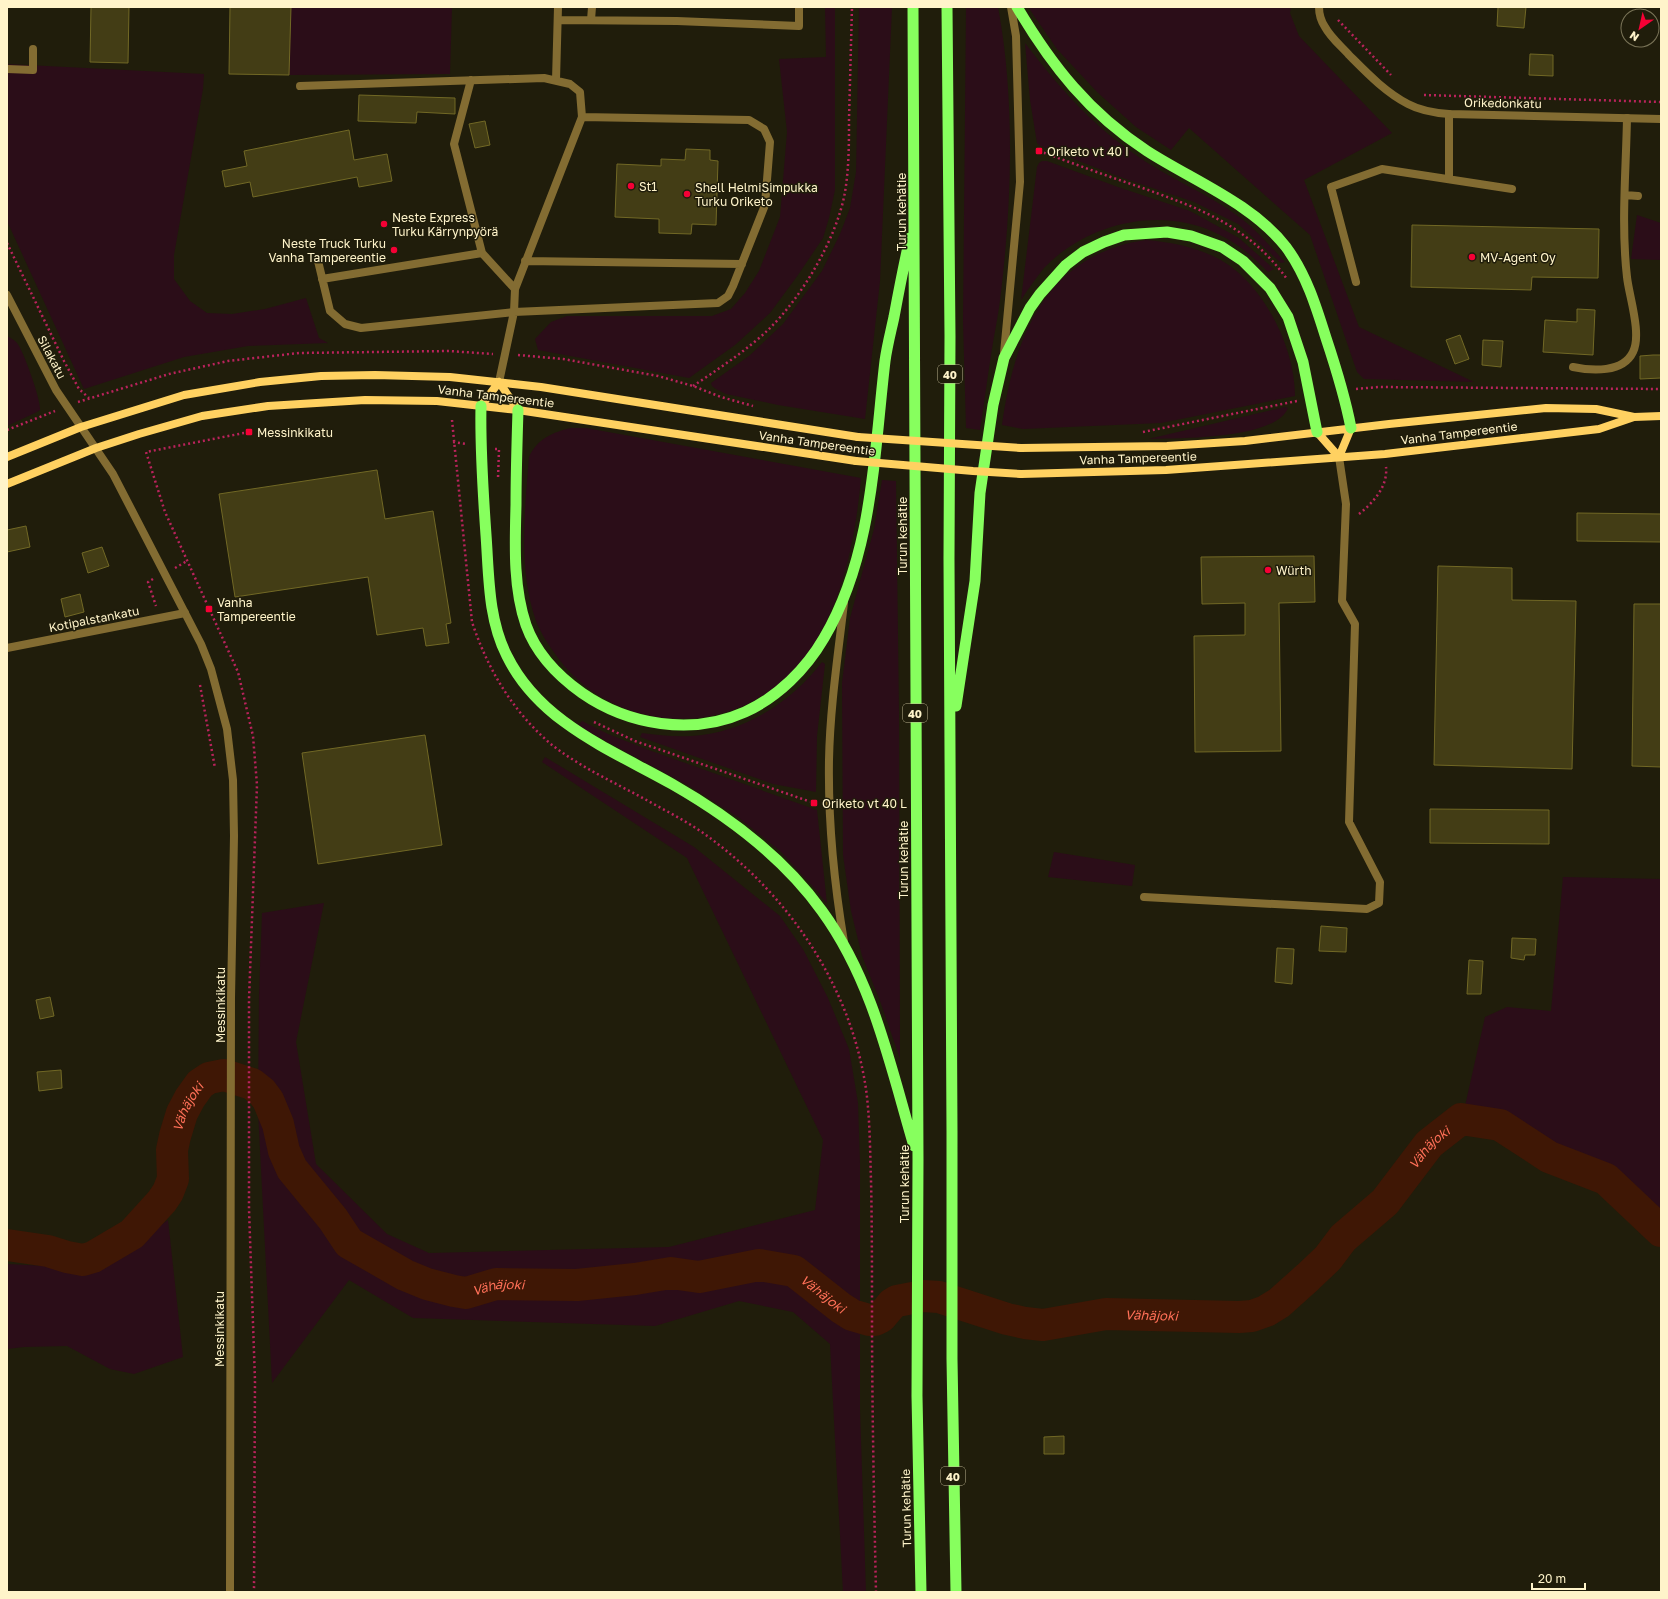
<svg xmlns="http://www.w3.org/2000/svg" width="1668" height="1599" font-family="'Golos Text',sans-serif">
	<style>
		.green { fill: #2b0d18 }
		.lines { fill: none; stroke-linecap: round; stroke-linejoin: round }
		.river { stroke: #3f1705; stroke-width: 32 }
		.building { fill: #433d15; stroke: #716825 }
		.path { stroke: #ba235c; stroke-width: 2.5; stroke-dasharray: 2 3; stroke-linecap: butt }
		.service { stroke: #836c32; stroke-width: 8 }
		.minor { stroke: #836c32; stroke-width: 8 }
		.tertiary { stroke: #836c32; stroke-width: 8 }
		.secondary { stroke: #ffd161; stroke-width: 8 }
		.trunk { stroke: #87ff5e; stroke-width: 11 }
		.secondary-bridge { stroke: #ffd161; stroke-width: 8 }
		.poi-dot { fill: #f50035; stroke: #201d0b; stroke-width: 1.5 }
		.labels { text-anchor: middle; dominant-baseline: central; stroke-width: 3; stroke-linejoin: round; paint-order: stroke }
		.shield { fill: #201d0b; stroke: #bcb491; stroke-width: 1 }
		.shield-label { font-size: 11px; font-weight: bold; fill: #fff4ca }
		.street-label { font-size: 12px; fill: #fff4ca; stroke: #201d0b }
		.poi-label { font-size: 12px; fill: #fff4ca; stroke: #201d0b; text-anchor: start }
		.water-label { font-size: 13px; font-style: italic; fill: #ff7058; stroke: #201d0b }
	</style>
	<rect width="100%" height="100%" fill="#201d0b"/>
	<path class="green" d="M291,7h161l-2,67 -161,1z
		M825,7h10v183l-6,28 -6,20 -25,37 -28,38 -35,32 -46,33 -151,-28 -3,-11 16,-17 16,-6h145l19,-7 14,-16 14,-22 21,-54 7,-85 -8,-73 47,-2z
		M859,7h33l-12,274 -15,138 -87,-14 -52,-11 -10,-5 -4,-3 -1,-3 38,-27 34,-32 39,-53 18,-37 10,-26 6,-36z
		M966,7h32c17,91 14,193 3,285 -2,21 -7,42 -10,63 -4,25 -7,50 -11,75l-14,-2 -3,-107z
		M1028,7h263l-1,6 9,23 93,97 -88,47 55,147 115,55 -110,-3 -7,-7 -47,-137 -121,-107 -18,22 -35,-23 -39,-35 -40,-43z
		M1025,43c32,42 64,79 108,110 34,25 75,40 109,66 16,13 29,28 43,43l-4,1 -43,-39 -44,-22 -74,-25 -80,-31 -3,-3 -7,-43z
		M7,64l197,10 -1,15 -29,166v24l16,22 17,12 25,1 33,-5 41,-11 13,40 9,5 -80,3 -64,11 -100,32 -77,-168z
		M1042,161h5l71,26 72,24 49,27 35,31 -6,3c-15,-15 -29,-28 -48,-37 -57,-30 -132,-13 -176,33 -8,10 -16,21 -23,32l16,-133 2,-4z
		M1637,215l24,8v37l-30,-1z
		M1146,240c24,2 50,7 71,18 45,23 78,88 78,138l-134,27 -138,6 -21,-4c12,-89 45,-171 144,-185z
		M7,336c3,2 8,4 10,7 7,9 24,57 23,67l-3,2 -30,14z
		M1285,407l3,1c-13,32 -111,30 -140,31z
		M571,428h15l275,50c-6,65 -20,138 -64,189 -67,75 -189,67 -244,-16 -7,-10 -14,-21 -18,-33 -17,-51 -10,-109 -6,-161 8,-18 24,-25 42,-29z
		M882,480l14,1 3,230 1,348 -20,-58 -18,-45 -11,-45 -8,-56 -1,-172 8,-65 24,-89z
		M822,662l3,2 -8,72 -1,56 -43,-8 -133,-47 2,-4c16,2 32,4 49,3 52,-3 100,-33 131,-74z
		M582,721l26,13 38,15 171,61 10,94 -11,-14 -36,-39 -41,-33 -48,-31 -113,-61z
		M545,757l149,90 86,69 24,35 24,47 21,51 9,54 2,60v247l6,182h-23l-13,-248 -37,-32 -54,-11 -84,25 -242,-8 -64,-38 -77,103 -14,-272 1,-117 3,-81 62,-10 -28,139 20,122 71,70 42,19 240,-6 146,-37 8,-70 -136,-282 -145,-96z
		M1054,852l81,13 -3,21 -84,-9z
		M1563,877l98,2v334l-60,-50 -56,-24 -80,-33 20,-89 22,-10 44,4z
		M168,1220l15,137 -49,17 -24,-5 -43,-23 -43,1 -17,2v-85l82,4 13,-2z"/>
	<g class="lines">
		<path class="river" id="s1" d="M7,1245l41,6 19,6 16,3 10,-3 39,-23 30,-33 6,-9 5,-13 -1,-29 3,-14 7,-23 8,-15 10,-14 9,-6 15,-3 28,9 10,8 6,8 10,24 6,27 8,18 41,50 16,24 56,32 22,9 27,7 12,2 30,-9 81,1 58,-6 36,-6 28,4 60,-12 35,6 47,37 11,7 17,5h6l6,-3 11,-13 5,-3 26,-5 16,1 68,22 18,4 18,2 63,-11 133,3 13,-1 14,-5 13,-8 29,-26 20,-19 15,-20 42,-36 44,-58 32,-25 39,6 49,32 57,22 55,52"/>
	</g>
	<path class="building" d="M91,7h38l-1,56 -38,-1z
		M230,7h61l-2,68 -60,-1z
		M1498,7h28l-2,21 -27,-2z
		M1530,54l23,1v21l-24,-1z
		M359,95l96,3v16l-38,-2 -1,11 -58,-2z
		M485,121l5,24 -15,3 -6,-24z
		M349,130l5,30 33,-6 5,27 -33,6 -2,-10 -104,20 -3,-15 -25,5 -3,-16 25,-5 -3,-15z
		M686,149l24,1v10l8,1 -2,64 -24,-1 -1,10 -32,-1v-14l-44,-2 2,-53 44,2v-7l24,1z
		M1412,225l187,4 -1,49 -66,-1 -1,13 -120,-3z
		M1577,309l18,1 -2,45 -50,-3 2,-32 32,2z
		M1460,335l9,24 -14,5 -9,-24z
		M1483,340l20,1 -2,26 -19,-2z
		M1653,355h8v23l-21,1v-23z
		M377,470l8,49 48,-8 18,112 -5,1 3,19 -23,3 -3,-18 -46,7 -9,-58 -133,20 -16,-103z
		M1577,513l84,1v28l-84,-1z
		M26,526l4,21 -23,5v-22z
		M102,547l7,19 -21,7 -6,-20z
		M1314,556l1,46 -36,1 2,148 -86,1 -1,-116 51,-1v-32l-43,1 -1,-47z
		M1438,566l74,2v32l64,1 -4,168 -138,-4z
		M80,594l4,18 -19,5 -4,-18z
		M1634,604h27v163l-29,-1z
		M425,735l17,110 -124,19 -16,-111z
		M1430,809l119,1v34l-119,-1z
		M1321,926l26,2 -1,24 -27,-1z
		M1512,938l24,1 -1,16h-10l-1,5 -13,-2z
		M1277,948l17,1 -2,35 -17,-2z
		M1469,960l14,1 -2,33h-14z
		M50,997l4,19 -14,3 -4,-19z
		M61,1070l1,18 -23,3 -2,-19z
		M1064,1436v18h-20v-17z"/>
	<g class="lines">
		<path class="path" d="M1338,20l53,55
			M1424,95l237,7
			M1039,151c33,12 65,24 98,35 61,22 110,38 150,93
			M7,243l57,118 15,28 10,9
			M518,355l45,4 95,17 35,10 28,11 32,9
			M693,386c24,-16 54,-36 75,-56 34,-33 69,-92 77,-138 4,-24 4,-49 4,-73 1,-37 2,-75 3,-112
			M1356,389l22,-2 283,2
			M78,402l91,-28 59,-13 71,-8 150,-2 44,3
			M452,420l20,202c16,48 41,90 80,123 27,21 59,36 89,52 23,13 48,25 69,41 81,60 141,150 156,251 4,30 4,61 5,91 1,44 1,88 1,132 0,93 2,187 4,280
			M7,430l48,-19
			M249,432l-103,20 19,60 73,160 15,64 4,49 -8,214v210l6,172 -1,211
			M1143,432l154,-31
			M453,442l14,2
			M495,449h4l-1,30
			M1359,514c15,-12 29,-28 27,-47
			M175,568l12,-7
			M153,579l-5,3 8,24
			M200,685l15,83
			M594,722l41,19 179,62"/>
		<path class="service" d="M558,20l119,1 122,5v-19
			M591,20l1,-13
			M7,69l26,1v-21
			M471,80l-17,64 28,109 33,36 -1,23 -15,70
			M556,80l2,-73
			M300,86l244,-8 26,6 10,8 2,25
			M1449,179v-65
			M1625,195l13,1
			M318,261l12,50 15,13 16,4 153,-16 204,-9 10,-7 5,-10 32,-81 5,-63 -6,-13 -15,-9 -167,-3 -67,172
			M525,261l217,3
			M322,279l160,-26
			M1356,282l-25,-95 51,-18 130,20
			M1004,353l16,-171 -4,-146 -5,-29
			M1573,367c19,4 50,6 60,-15 9,-18 -4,-56 -6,-75 -6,-52 -1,-106 0,-159
			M1144,897l223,12 12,-6 1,-21 -31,-60 6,-198 -13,-23 4,-97 -7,-47
			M844,942c-10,-60 -16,-122 -15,-182 1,-52 9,-105 15,-157"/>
		<path class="minor" d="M1319,7c0,7 2,14 6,20 6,11 16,19 24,28 18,18 36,37 59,49 13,7 27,9 41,10l212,5
			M7,648l178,-35"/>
		<path class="tertiary" d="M7,295l49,95 57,84 72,139 16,31 10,25 16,60 6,51 1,56 -3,162 -1,594"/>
		<path class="secondary" d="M499,382l19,28
			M481,406l18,-24
			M1317,432l22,25 12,-29
			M1021,448l146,-2 78,-5 144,-17 157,-16 50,1 38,8 27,-1
			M7,457l74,-30 103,-32 76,-13 61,-6 54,-1 75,2 91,10 317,50
			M1021,474l145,-4 219,-16 214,-25 35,-12
			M7,484l89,-36 43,-14 63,-18 66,-10 97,-6 72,1 81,9 338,51"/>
		<path class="trunk" d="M913,7l5,1152 -1,237 4,196
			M947,7l3,329 -1,223 3,572v228l4,233
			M1017,7c35,59 72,106 130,144 45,29 106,53 139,96 20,27 30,59 40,91 10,30 19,59 25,90
			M481,406c-1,43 2,86 5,129 3,41 2,84 21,121 33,67 105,94 165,128 56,32 112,74 150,127 51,70 68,154 92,235
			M518,410c-1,32 -2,63 -2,95 -1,39 -3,82 10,120 10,28 32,51 56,68 46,32 110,43 163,19 33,-15 61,-43 79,-74 49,-83 50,-184 61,-277 2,-15 6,-30 9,-44 5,-27 10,-53 16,-79
			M956,706l19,-125 5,-88 13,-88 11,-47 26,-50 10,-14 26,-29 17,-13 21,-10 20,-7 43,-3 24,4 31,11 21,14 27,27 18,29 15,45 14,70"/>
		<path class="secondary-bridge" d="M858,437l163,11
			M856,461l117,10 48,3"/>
	</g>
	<g class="poi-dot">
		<rect x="1035" y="147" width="8" height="8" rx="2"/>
		<circle cx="631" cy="186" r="4"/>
		<circle cx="687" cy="194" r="4"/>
		<circle cx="384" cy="224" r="4"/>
		<circle cx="394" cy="250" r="4"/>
		<circle cx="1472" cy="257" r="4"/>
		<rect x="245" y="428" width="8" height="8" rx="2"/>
		<circle cx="1268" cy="570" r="4"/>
		<rect x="205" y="605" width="8" height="8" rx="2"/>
		<rect x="810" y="799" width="8" height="8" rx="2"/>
	</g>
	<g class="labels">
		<g class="shield">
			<rect x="938" y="365" width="24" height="18" rx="3"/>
			<rect x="903" y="704" width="24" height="18" rx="3"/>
			<rect x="941" y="1467" width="24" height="18" rx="3"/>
		</g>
		<g class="shield-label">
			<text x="950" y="374">40</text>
			<text x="915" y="713">40</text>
			<text x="953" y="1476">40</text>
		</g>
		<g class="street-label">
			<text transform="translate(1503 103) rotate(1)">Orikedonkatu</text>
			<text transform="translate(901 212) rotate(-90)">Turun kehätie</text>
			<text transform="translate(52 357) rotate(62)">Silakatu</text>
			<text transform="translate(496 396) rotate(7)">Vanha Tampereentie</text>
			<text transform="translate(1459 433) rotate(-7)">Vanha Tampereentie</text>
			<text transform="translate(817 443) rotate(8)">Vanha Tampereentie</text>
			<text transform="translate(1138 458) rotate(-2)">Vanha Tampereentie</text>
			<text transform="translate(902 536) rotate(-90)">Turun kehätie</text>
			<text transform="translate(94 619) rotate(-11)">Kotipalstankatu</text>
			<text transform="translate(903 860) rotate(-90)">Turun kehätie</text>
			<text transform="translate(220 1005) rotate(-90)">Messinkikatu</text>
			<text transform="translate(904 1184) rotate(-90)">Turun kehätie</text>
			<text transform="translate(219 1329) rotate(-90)">Messinkikatu</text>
			<text transform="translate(906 1508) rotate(-91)">Turun kehätie</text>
		</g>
		<g class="poi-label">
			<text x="1047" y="151">Oriketo vt 40 I</text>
			<text x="639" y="186">St1</text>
			<text x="695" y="187">Shell HelmiSimpukka<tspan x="695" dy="14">Turku Oriketo</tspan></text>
			<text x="392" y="217">Neste Express<tspan x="392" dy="14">Turku Kärrynpyörä</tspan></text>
			<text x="386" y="243" text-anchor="end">Neste Truck Turku<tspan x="386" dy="14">Vanha Tampereentie</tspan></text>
			<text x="1480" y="257">MV-Agent Oy</text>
			<text x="257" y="432">Messinkikatu</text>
			<text x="1276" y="570">Würth</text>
			<text x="217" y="602">Vanha<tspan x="217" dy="14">Tampereentie</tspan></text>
			<text x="822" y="803">Oriketo vt 40 L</text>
		</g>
		<g class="water-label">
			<text stroke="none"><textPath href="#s1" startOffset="278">Vähäjoki</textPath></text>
			<text stroke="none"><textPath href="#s1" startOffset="1744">Vähäjoki</textPath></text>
			<text stroke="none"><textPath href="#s1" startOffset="711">Vähäjoki</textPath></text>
			<text stroke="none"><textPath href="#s1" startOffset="1047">Vähäjoki</textPath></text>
			<text stroke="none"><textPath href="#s1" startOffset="1396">Vähäjoki</textPath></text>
		</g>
	</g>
	<rect width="1668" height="1599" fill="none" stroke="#fff4ca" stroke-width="16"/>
	<g transform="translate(1640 28) rotate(214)"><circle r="19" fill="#201d0b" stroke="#797357"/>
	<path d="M0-3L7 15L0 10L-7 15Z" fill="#f50035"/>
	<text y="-6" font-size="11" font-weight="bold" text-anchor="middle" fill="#fff4ca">N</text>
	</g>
	<path d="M1532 1583v6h53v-6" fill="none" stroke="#fff4ca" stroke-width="2"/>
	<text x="1538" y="1583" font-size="12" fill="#fff4ca" stroke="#201d0b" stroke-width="3" paint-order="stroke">20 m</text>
</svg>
